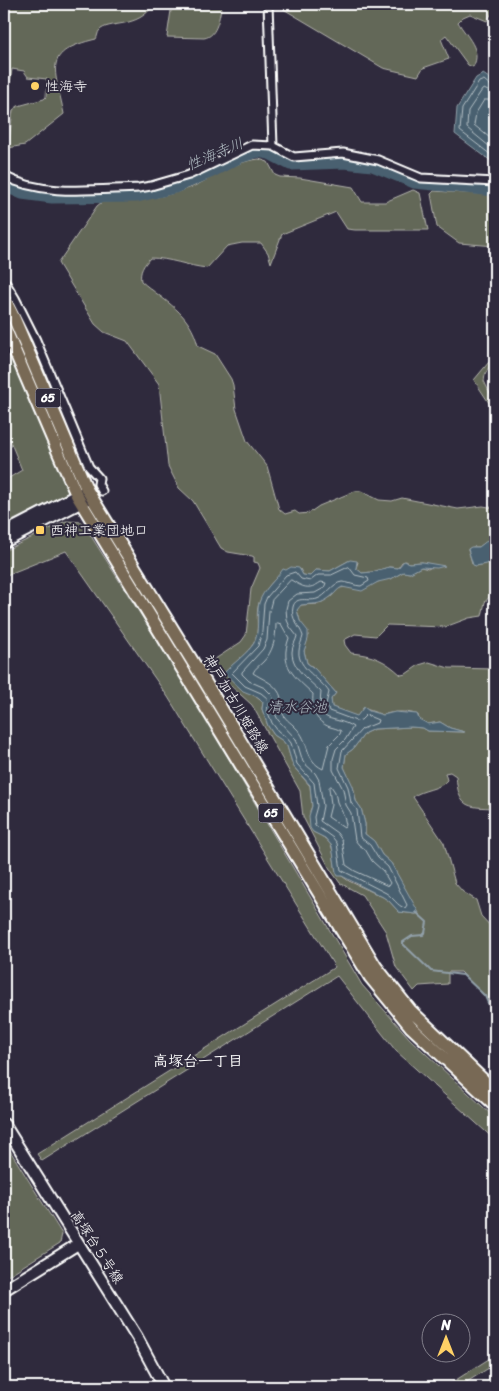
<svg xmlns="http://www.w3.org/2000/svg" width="499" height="1391" font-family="Sriracha,'Klee One',sans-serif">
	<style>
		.green { fill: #646759; stroke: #b2b3ac; fill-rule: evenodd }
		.water { fill: #486170; stroke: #91a0a9 }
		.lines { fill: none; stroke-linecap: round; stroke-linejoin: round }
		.shore { stroke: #b6c0c6; stroke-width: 1 }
		.stream { stroke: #91a0a9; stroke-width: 2 }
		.river { stroke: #486170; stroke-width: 11 }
		.street-casing { stroke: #fff; stroke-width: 11 }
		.secondary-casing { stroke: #fff; stroke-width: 14 }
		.primary-casing { stroke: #fff; stroke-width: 15 }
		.street { stroke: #2f2a3d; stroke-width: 7 }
		.secondary { stroke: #2f2a3d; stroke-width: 10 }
		.primary { stroke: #786954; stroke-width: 11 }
		.poi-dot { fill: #ffd166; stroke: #2f2a3d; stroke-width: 2 }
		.labels { text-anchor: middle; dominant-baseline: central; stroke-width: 4; stroke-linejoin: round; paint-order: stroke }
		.shield { fill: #2f2a3d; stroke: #c1bfc5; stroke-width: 1 }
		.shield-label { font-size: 12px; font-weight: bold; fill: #fff }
		.poi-label { font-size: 14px; fill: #fff; stroke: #2f2a3d; text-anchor: start }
		.street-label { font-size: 14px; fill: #fff; stroke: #2f2a3d }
		.water-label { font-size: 15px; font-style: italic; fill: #adb8bf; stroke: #2f2a3d }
		.neighbourhood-label { font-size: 15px; font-weight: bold; fill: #fff; stroke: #2f2a3d }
	</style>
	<rect width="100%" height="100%" fill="#2f2a3d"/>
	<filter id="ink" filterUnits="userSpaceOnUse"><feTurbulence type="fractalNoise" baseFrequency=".02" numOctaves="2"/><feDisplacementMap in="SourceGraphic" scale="10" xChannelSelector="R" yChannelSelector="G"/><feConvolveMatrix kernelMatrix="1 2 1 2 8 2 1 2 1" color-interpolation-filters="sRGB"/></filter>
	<g filter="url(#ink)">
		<path class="green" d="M4,4h150c-16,26 -46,16 -55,27 -1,1 -2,7 -3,8 -55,13 -41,29 -32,75l-39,31 -17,3 5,-38 5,-4 26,-7 2,-2 1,-18 -19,-2 -4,-6 -12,-2 -2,15 -4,6 -2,-1z
			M172,4h50c-3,12 -4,32 -18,34l-37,-1z
			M275,4h220v4l-8,13 -17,-7 -7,3 -5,5c8,14 25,28 15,45l-5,-2 -22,-30 -5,4 8,20 -26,9 -5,8 -35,-8z
			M259,159l9,3 7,13 5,2 20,1 53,9 9,15h23l28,-12 7,3 8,37h-73l-8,-1 -11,-17 -54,22 -11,29 -3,-10 -7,-10h-19l-15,3 -20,22c-20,-2 -37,-10 -57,-10 -6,7 -11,13 -9,23 24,21 49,31 57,65l17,8 16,25 2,6 3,24 11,32 20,25 12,43 6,5 10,-3 4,3 10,-1 10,-7 36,-15h6l18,9 13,1 10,-3 56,11 25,-3 12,2v35l-6,-3 -10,7h-6l-5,2 4,14 4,3 19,-4v28l-10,12 -3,14 -13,2 -24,9 -58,-2 -11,11 -21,-2 -11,6 1,5 6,8c22,2 34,7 50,22l5,-1 13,-9 10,-3 20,6 46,1v139c-29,-1 -36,0 -39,-32l-6,-4 -5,1 2,7c-7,10 -25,9 -34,17l31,46 11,40 8,9 13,8 5,16 14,15v76l-34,-35h-13v12l-29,2 -5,5 -18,-24 -10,-35 -24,-37 -22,-12 -10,-14 -27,-52 -3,-26 -48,-86 -33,-30 -2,-7 -8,-5 32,-21 5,-7 5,-46 9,-21 -2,-5 -4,-1v-5l-2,-1 -24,-4 -7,-4 -28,-47 -14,-13 -11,-22 -9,-82 -32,-43 -23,-9 -9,-8 -37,-61 39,-57 5,-4c31,-1 60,-3 90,-15 23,-10 42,-26 67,-28zM348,561l10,1 -2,6 6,5 10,-1 17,-5 9,1 4,-6 4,-1 3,2 13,-1 13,3 -7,4 -7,-2 -11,6 -7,-1 -12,7h-6l-12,5 -34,4 -7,8 -13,8 -19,1 -3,5 3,11 8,15 -4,15 3,12 6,4 23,26 -5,6 1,8 25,10 6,-9 20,7c10,-4 26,-4 35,0l1,4 9,5 12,-2 10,6 14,4 -36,-1 -5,-3 -12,-1 -37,2 -9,4 -12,16 -7,5 -2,13 10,23 2,11 5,7 4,16v10l9,7 8,14 9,8 27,50 -2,1 -17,-2 -10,-11 -6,-4 -34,-16 -13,-9c-4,-21 1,-30 -23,-40l-3,-21 2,-5 -2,-20 -17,-20 -6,-20 -4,-5 -9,-6 -6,-9 -6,-17 1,-7 -11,-8 -21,-28c7,-5 20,-17 24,-25 5,-12 0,-26 4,-38 5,-14 26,-40 41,-34l3,6 7,1 6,-6 14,1z
			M434,191l61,4v51l-36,-3 -22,-16 -6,-33z
			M4,339l66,153 -66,33v-44l18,-11 -18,-44z
			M489,362l2,1 -6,12 -1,6 11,23v8l-21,-32z
			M66,521l16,1 104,164 176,299 48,54 85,79v22l-99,-89 -59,-75 -295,185 -5,-7 298,-187 -167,-270 -102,-146 -62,25v-25z
			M4,1141l58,93 -2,9 -56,35z
			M495,1355v9l-36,23h-14z"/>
		<path class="water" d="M483,74l12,8v82l-40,-30 2,-26 19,-30z
			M488,540l7,3v19l-19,4 -3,-1 -5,-16 3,-2h8z
			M350,560l7,1 -1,7 6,5 10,-1 17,-5 9,1 6,-7 5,2 13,-1 23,4 -8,2 -16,-1 -11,6 -7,-1 -12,7 -13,3 -16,9 -20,-4c-6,3 -8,8 -13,11 -11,8 -16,5 -28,7l-4,5 3,11 8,10v8l-4,12 3,12 8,6 21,24 -5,6 1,8 25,9 7,-9 5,4 14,4 12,-3 22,2 2,5 9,5 12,-2 10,6 15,4 -37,-1 -5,-3 -12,-1 -37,2 -9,4 -12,16 -7,5 -2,13 9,19 3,15 5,7 4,16v10l9,7 8,14 9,8 28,50 -3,1 -17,-2 -10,-11 -6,-4 -41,-21h-4l-2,-4 -4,-26 -7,-8 -12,-6 -3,-4 -1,-12 3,-10 -2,-21 -17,-19 -6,-20 -4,-5 -9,-6 -6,-9 -6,-17 1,-7 -5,-5 -15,-6 -19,-18c8,-9 25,-21 30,-30 6,-12 2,-27 5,-40 4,-14 17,-23 24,-34l3,1 5,-3 8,1 4,7 7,1 6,-6 14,1z"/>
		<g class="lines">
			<path class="shore" d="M495,87l-4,-1 -7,-6 -5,2 -17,27 -2,22 35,27
				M495,93l-5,-1 -6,-3 -2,1 -14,21 -1,17 28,23
				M495,100h-11l-8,13 -2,12 21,17
				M349,567l6,8 13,3 1,3 -8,5c-6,0 -13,-4 -19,-4 -10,1 -15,14 -25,17 -9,3 -21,-4 -24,8 -3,12 7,19 10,29 -1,5 -4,10 -4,15 -2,17 22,28 30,41l-3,12 3,7 27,10 5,-1 5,-5 12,5 -1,3 -15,6 -20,22 -3,17 9,19 3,16 6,7 3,27 10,8 8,13 10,9 19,38 -2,3c-8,-2 -12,-11 -19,-15l-45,-23 -4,-27 -4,-5 -18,-13 -1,-8 3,-11 -3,-23 -17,-19 -6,-21 -5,-6 -8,-6 -6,-8 -5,-13 1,-5 -1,-7 -6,-5 -16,-7 -13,-13 26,-27 4,-15 2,-27 3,-7 19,-22 9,-3 6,7 9,2 8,-6h13z
				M291,580c12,7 17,11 30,2l5,1 -2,5 -9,5 -18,1 -9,7 -2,8 1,11 3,7 7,9c-1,5 -5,10 -5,16 0,17 18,29 29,40 -4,35 12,22 32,35l-8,13 -9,9 -3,10v11l10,19 3,16 5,8 4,27 4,5 6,4 7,12 11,10 7,12 -2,3 -33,-15 -9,-6 -4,-25 -5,-7 -17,-12 3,-15 -4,-26 -4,-7 -12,-11 -7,-23 -18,-19 -4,-9v-10l-2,-6 -7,-7 -16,-7 -7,-7v-2l21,-23 4,-9 2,-29 3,-11z
				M278,623l3,1 8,14c-10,28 5,38 24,56 -1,15 1,27 17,33 4,1 8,2 11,4l-1,3 -11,11 -6,24c-19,-9 -13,-28 -27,-41 -5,-6 -13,-9 -14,-18 -2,-7 1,-12 -4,-19 -6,-9 -16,-12 -25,-18 2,-5 6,-7 10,-11 10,-10 13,-24 13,-38z
				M331,786l4,6 2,10 7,14 2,9 -2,3 -16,-11 3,-12 -2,-17z"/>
			<path class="stream" d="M416,912l11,10 -2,11 -2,2 -11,1 -9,6v2l28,27 32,4 22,21 3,7 7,8"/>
			<path class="river" d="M4,186l18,8 30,4 85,-1 38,-9 35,-15 29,-15 19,-6 11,2 21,11 54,-2 28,3 42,17 81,8"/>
			<defs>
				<path id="street" d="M268,4l5,142
					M4,176c39,21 92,13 135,12l12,-2 38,-11 63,-30 21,1 21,11 49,-4 35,7 43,18 74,4
					M4,280l11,18 21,42 53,127 10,11 -1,6 4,7"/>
				<path id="secondary" d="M4,533l79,-41
					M4,542l84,-43
					M4,1124l133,213 27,50
					M4,1290l74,-46"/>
				<path id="primary" d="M4,298l10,20 73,172 117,190 172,287 34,43 85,81
					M4,326l73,170 293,481 41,50 84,78"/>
			</defs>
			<use href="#street" class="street-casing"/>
			<use href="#secondary" class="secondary-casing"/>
			<use href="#primary" class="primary-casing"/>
			<use href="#street" class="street"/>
			<use href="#secondary" class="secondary"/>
			<use href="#primary" class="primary"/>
		</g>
	</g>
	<g class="poi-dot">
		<circle cx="35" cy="86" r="5"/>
		<rect x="35" y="525" width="10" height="10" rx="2.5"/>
	</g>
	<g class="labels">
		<g class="shield">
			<rect x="35.5" y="388.5" width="25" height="19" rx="4"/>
			<rect x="258.5" y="803.5" width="25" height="19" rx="4"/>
		</g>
		<g class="shield-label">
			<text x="48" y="398">65</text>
			<text x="271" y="813">65</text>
		</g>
		<g class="poi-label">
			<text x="45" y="86">性海寺</text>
			<text x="50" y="530">西神工業団地口</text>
		</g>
		<g class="street-label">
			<text transform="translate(236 704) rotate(59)">神戸加古川姫路線</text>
			<text transform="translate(97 1247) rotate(57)">高塚台５号線</text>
		</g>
		<g class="water-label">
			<text transform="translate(215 154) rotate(-23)">性海寺川</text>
			<text x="297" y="707">清水谷池</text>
		</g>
		<g class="neighbourhood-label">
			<text x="198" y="1061">高塚台一丁目</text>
		</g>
	</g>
	<rect width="499" height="1391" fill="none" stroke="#2f2a3d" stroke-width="20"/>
	<rect x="10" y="10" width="479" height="1371" fill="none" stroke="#fff" stroke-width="2" filter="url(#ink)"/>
	<g transform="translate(446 1338)"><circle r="24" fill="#2f2a3d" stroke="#827f8b"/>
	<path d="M0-4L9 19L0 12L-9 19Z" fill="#ffd166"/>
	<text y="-8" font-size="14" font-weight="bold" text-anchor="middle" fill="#ffffff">N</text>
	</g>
</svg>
